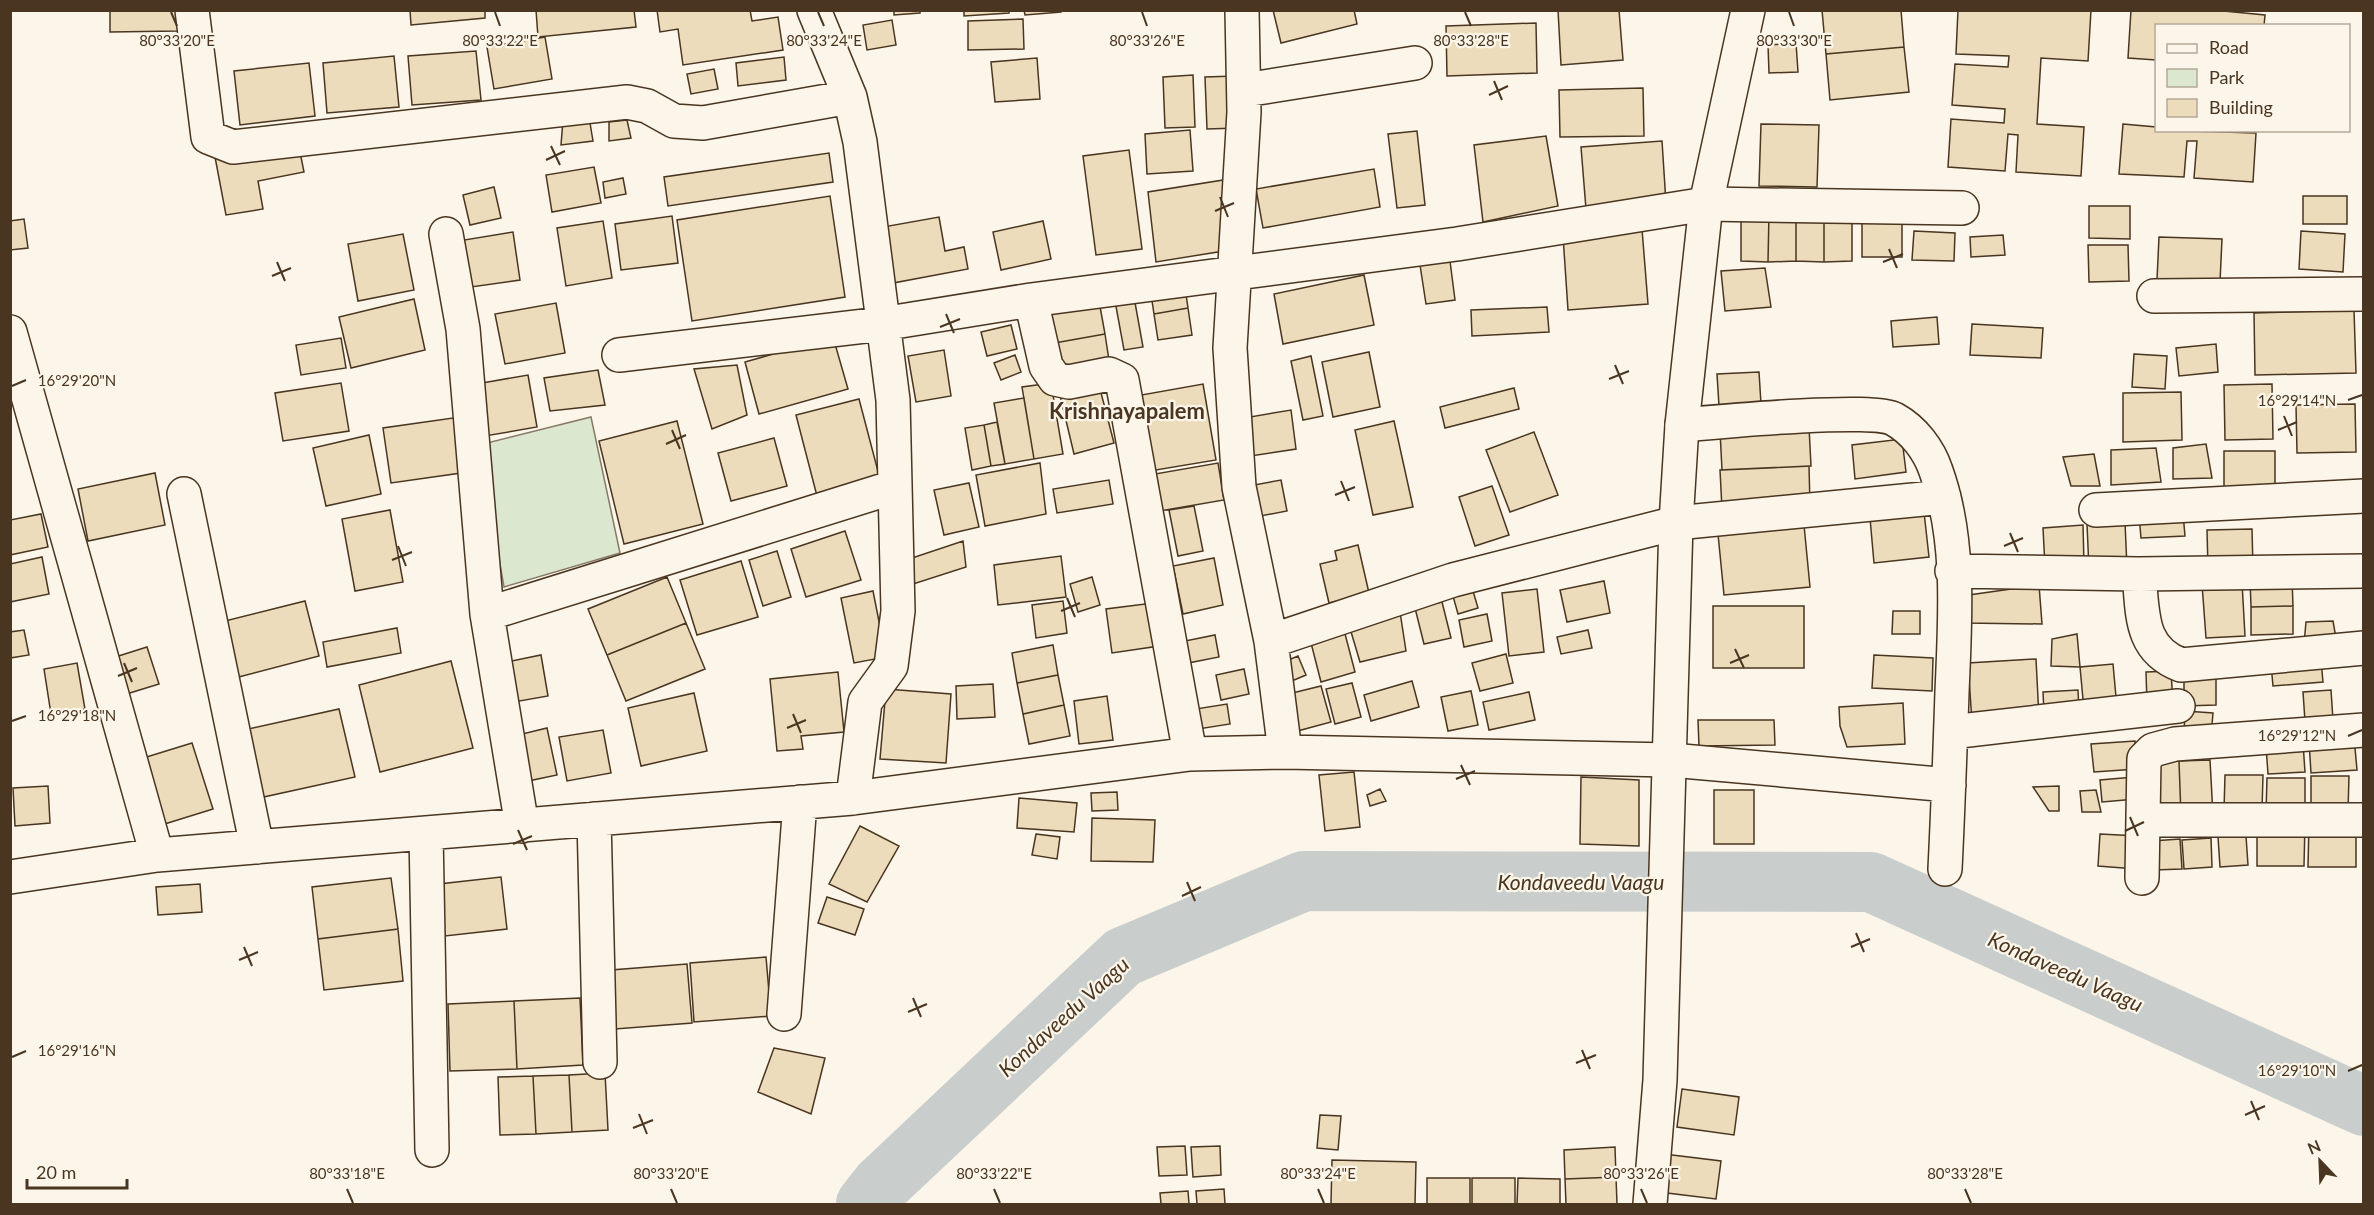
<svg xmlns="http://www.w3.org/2000/svg" width="2374" height="1215" font-family="Lato,sans-serif">
	<style>
		.green { fill: #dce7d0; stroke: #887966; stroke-width: 1.5 }
		.lines { fill: none; stroke-linecap: round; stroke-linejoin: round }
		.river { stroke: #c9cecd; stroke-width: 60 }
		.building { fill: #ecdcbc; stroke: #4a3520; stroke-width: 1.5 }
		.minor-casing { stroke: #4a3520; stroke-width: 36 }
		.major-casing { stroke: #4a3520; stroke-width: 36 }
		.minor { stroke: #fbf6e9; stroke-width: 33 }
		.major { stroke: #fbf6e9; stroke-width: 33 }
		.ticks { fill: none; stroke: #4a3520; stroke-width: 2 }
		.labels { text-anchor: middle; dominant-baseline: central; stroke-width: 4.5; stroke-linejoin: round; paint-order: stroke }
		.water-label { font-size: 21px; font-style: italic; fill: #4a3520; stroke: #fbf6e9 }
		.quarter-label { font-size: 22px; font-weight: bold; fill: #4a3520; stroke: #fbf6e9 }
		.ticks-label { font-size: 15px; text-anchor: middle; fill: #4a3520; stroke: #fbf6e9; stroke-width: 4.5; stroke-linejoin: round; paint-order: stroke }
	</style>
	<rect width="100%" height="100%" fill="#fbf6e9"/>
	<path class="green" d="M591,417l29,136 -116,34 -25,-142z"/>
	<g class="lines">
		<path class="river" d="M866,1204l15,-19 242,-228 181,-76 567,1 493,224"/>
	</g>
	<path class="building" d="M110,10h67l1,21 -68,1z
		M410,10h75v8l-74,7z
		M536,10h98l2,17 -98,10z
		M657,10h93l2,11 26,-4 5,33 -100,15 -5,-36 -18,3z
		M894,10h26v3l-26,2z
		M964,10h45v3l-45,3z
		M1024,10h37v2l-36,3z
		M1273,10h81l3,14 -76,19z
		M1558,10h61l4,50 -62,5z
		M1822,10h79l3,37 -78,7z
		M1958,10h133l-3,51 -47,-3 -4,66 47,3 -3,49 -65,-4 2,-37 -10,-1 -3,37 -57,-4 3,-48 53,4 1,-14 -53,-4 3,-41 53,3 1,-11 -53,-2z
		M2131,10h82l52,5 -1,11h-108v34l-28,-2z
		M1023,19l1,30 -56,1v-29z
		M892,20l4,25 -29,5 -4,-25z
		M1536,23l1,50 -90,3 -1,-50z
		M545,37l7,42 -58,10 -7,-42z
		M1796,43l2,29 -29,1 -1,-28z
		M1904,47l5,45 -79,8 -4,-46z
		M476,51l5,49 -69,5 -4,-49z
		M394,56l5,51 -72,6 -4,-50z
		M784,57l2,23 -48,6 -2,-23z
		M1037,58l3,41 -45,3 -4,-40z
		M309,63l6,53 -75,9 -6,-54z
		M714,69l4,20 -27,5 -4,-20z
		M1193,75l2,52 -30,1 -2,-51z
		M1235,76l2,52 -30,1 -2,-52z
		M1643,88l1,48 -84,1 -1,-47z
		M589,117l4,24 -32,4 2,-25z
		M627,120l4,18 -22,3v-19z
		M1761,124l58,1 -2,62 -58,-1z
		M2123,124l33,3v3l100,3 -3,49 -59,-4 3,-37h-10l-3,36 -65,-3z
		M1190,130l3,41 -46,3 -2,-40z
		M1417,131l8,74 -28,3 -9,-74z
		M1546,136l12,70 -75,16 -9,-77z
		M1662,141l4,62 -80,6 -5,-62z
		M298,142l6,30 -46,9 5,28 -37,6 -11,-58z
		M1129,150l13,99 -46,6 -13,-99z
		M829,153l4,29 -165,24 -4,-29z
		M594,167l7,36 -49,9 -6,-37z
		M1374,169l6,38 -117,21 -7,-39z
		M623,178l3,16 -21,4 -2,-16z
		M1236,178l-6,72 -74,12 -8,-70z
		M494,187l7,31 -31,7 -7,-30z
		M830,196l15,101 -153,24 -15,-101z
		M2303,196h44v28h-44z
		M2089,206h41v33l-41,-1z
		M1741,213h28l-1,49 -27,-1z
		M1769,213h27v48l-28,1z
		M1796,213h28v49l-28,-1z
		M1824,213h28v48l-28,1z
		M1862,213h40v44h-40z
		M672,216l6,47 -57,7 -6,-46z
		M939,217l6,34 19,-4 4,22 -75,14 -10,-56z
		M24,219l4,29 -18,2v-29z
		M603,221l9,57 -46,8 -9,-58z
		M1043,221l8,38 -50,11 -8,-38z
		M1642,229l6,75 -80,6 -5,-74z
		M1914,231l41,2 -1,28 -42,-1z
		M2301,231l44,3 -2,38 -44,-3z
		M513,232l7,48 -49,7 -7,-47z
		M403,234l11,56 -56,11 -10,-57z
		M2003,235l2,20 -34,2 -1,-20z
		M2159,237l63,2 -2,43 -63,-2z
		M2088,245h40l1,36 -40,1z
		M1450,261l5,39 -29,4 -6,-39z
		M1765,268l6,39 -46,4 -4,-40z
		M1364,275l10,50 -91,19 -9,-50z
		M1185,288l3,20 -34,6 -3,-20z
		M1134,297l9,50 -19,3 -9,-49z
		M414,299l11,51 -74,18 -12,-51z
		M1099,301l6,33 -56,10 -6,-33z
		M556,303l9,50 -60,11 -10,-50z
		M1547,307l2,25 -77,4 -1,-26z
		M1188,308l4,27 -34,5 -4,-26z
		M2354,310l2,63 -101,2 -1,-62z
		M1937,317l2,27 -46,3 -2,-26z
		M1972,324l71,4 -2,30 -71,-3z
		M1011,325l6,24 -30,7 -6,-24z
		M1105,334l5,33 -55,9 -6,-32z
		M833,337l15,52 -89,25 -14,-52z
		M341,338l5,30 -45,7 -5,-30z
		M2216,344l2,28 -39,4 -3,-28z
		M944,350l7,46 -35,6 -8,-46z
		M1369,352l11,55 -47,10 -11,-55z
		M2134,354l33,2 -2,33 -33,-2z
		M1015,355l6,17 -20,8 -7,-17z
		M1311,356l12,60 -20,4 -12,-59z
		M737,365l10,50 -35,14 -18,-60z
		M598,370l7,35 -55,6 -6,-33z
		M1759,372l2,32 -42,2 -2,-32z
		M528,375l9,52 -52,9 -9,-52z
		M341,383l8,48 -66,10 -8,-48z
		M1051,383l12,71 -29,5 -12,-72z
		M1203,384l13,76 -72,12 -14,-75z
		M2272,384l1,55 -48,1 -1,-55z
		M1099,385l15,58 -40,11 -14,-59z
		M1514,388l5,21 -74,19 -5,-21z
		M2181,392l1,48 -59,2v-49z
		M1024,398l10,61 -29,5 -11,-61z
		M859,399l21,80 -63,17 -21,-81z
		M2355,404l1,48 -59,1 -1,-48z
		M1291,410l5,39 -52,8 -6,-38z
		M460,417l8,55 -77,11 -8,-55z
		M677,421l26,103 -79,20 -25,-103z
		M1394,421l19,86 -40,8 -18,-85z
		M997,422l8,42 -14,2 -7,-41z
		M984,425l7,41 -19,4 -7,-42z
		M1809,427l2,39 -89,4 -2,-39z
		M1534,432l24,63 -48,17 -24,-62z
		M369,435l12,59 -55,12 -13,-58z
		M774,438l13,48 -56,15 -13,-48z
		M1902,439l4,33 -51,7 -3,-34z
		M2206,444l6,34 -39,1v-31z
		M2156,448l5,34 -50,3v-35z
		M2224,451h51v38h-51z
		M2094,454l6,32h-29l-8,-29z
		M1040,463l6,51 -61,12 -9,-51z
		M1218,463l6,37 -70,12 -5,-37z
		M1809,466l1,40 -88,3 -2,-39z
		M155,473l10,52 -77,16 -10,-52z
		M1109,480l4,24 -56,9 -4,-24z
		M1281,480l6,31 -37,7 -7,-31z
		M969,483l10,44 -35,8 -10,-45z
		M1492,486l17,49 -34,11 -16,-49z
		M1194,506l9,45 -25,5 -9,-46z
		M390,510l13,72 -48,9 -13,-72z
		M1924,512l5,45 -55,6 -4,-45z
		M2183,513l2,23 -44,2 -2,-23z
		M41,514l7,33 -38,8v-35z
		M2125,522l2,46 -38,2 -2,-46z
		M1804,525l6,62 -86,8 -6,-61z
		M2083,525l1,40 -39,2 -2,-39z
		M2252,529l1,39 -45,1 -1,-39z
		M845,531l16,49 -55,17 -15,-48z
		M963,541l3,26 -56,18 -1,-26z
		M1358,545l11,48 -40,10 -9,-39 17,-4 -2,-9z
		M777,551l14,46 -28,9 -14,-46z
		M1061,556l5,41 -68,8 -4,-40z
		M42,557l7,37 -39,8v-38z
		M1214,558l9,47 -40,9 -10,-48z
		M741,561l17,56 -61,18 -17,-55z
		M667,577l19,46 -79,32 -19,-46z
		M1092,577l8,28 -22,7 -8,-28z
		M2292,578l1,28 -42,1 -1,-28z
		M1604,581l6,32 -43,9 -7,-32z
		M2242,582l3,54 -39,2 -4,-54z
		M2039,585l3,39 -78,-1 -2,-27z
		M1537,589l7,63 -35,4 -7,-63z
		M873,591l13,66 -32,6 -13,-65z
		M1473,591l5,17 -20,6 -5,-18z
		M305,601l14,55 -92,24 -14,-56z
		M1063,601l4,32 -31,5 -4,-33z
		M1442,602l9,36 -27,6 -9,-36z
		M1153,603l6,43 -47,7 -6,-44z
		M1713,606h91v62h-91z
		M2293,606v28l-42,1v-28z
		M1893,611h27v23h-28z
		M1400,612l6,39 -46,11 -11,-37z
		M1487,614l5,27 -28,6 -5,-27z
		M2333,621l4,23h-33l2,-22z
		M686,623l19,46 -79,32 -19,-46z
		M397,628l4,25 -74,14 -4,-25z
		M24,630l5,25 -19,3v-26z
		M1344,630l11,42 -34,10 -11,-43z
		M1588,630l4,18 -31,6 -4,-17z
		M2077,634l3,33 -29,-1 1,-27z
		M1215,635l4,22 -36,7 -3,-22z
		M1053,645l5,30 -41,8 -5,-30z
		M147,647l12,37 -39,12 -11,-37z
		M1506,654l7,29 -33,8 -8,-28z
		M541,655l7,41 -34,6 -7,-40z
		M1874,655l59,3 -1,33 -60,-3z
		M1298,656l8,19 -19,8 -8,-19z
		M2036,659l3,59 -67,4 -4,-59z
		M2321,660l2,22 -50,4 -2,-22z
		M451,661l22,87 -93,24 -21,-87z
		M77,663l8,46 -34,5 -7,-45z
		M2113,664l4,44 -33,2 -4,-43z
		M1244,669l5,25 -28,6 -5,-25z
		M2184,669h32v36l-32,1z
		M2171,671l2,32 -26,1 -1,-32z
		M838,672l6,60 -43,4 2,13 -26,2 -7,-72z
		M1058,675l6,30 -41,9 -6,-31z
		M1412,681l7,26 -48,14 -7,-26z
		M1352,683l9,34 -26,7 -9,-35z
		M993,684l2,33 -38,2 -1,-33z
		M1321,686l10,36 -41,11 -10,-37z
		M886,689l65,5 -5,69 -66,-4z
		M2078,690l1,21 -35,2 -1,-21z
		M2331,690l2,30 -28,1 -2,-29z
		M1471,691l7,34 -30,6 -7,-34z
		M1529,692l6,28 -46,10 -6,-28z
		M694,693l13,58 -66,15 -13,-58z
		M1107,696l6,44 -34,4 -5,-43z
		M1903,703l2,41 -58,3 -7,-21 -1,-19z
		M1227,704l3,20 -38,6 -3,-20z
		M1064,705l6,31 -41,8 -6,-30z
		M339,709l16,68 -96,21 -15,-68z
		M2185,711l28,2 -2,23 -27,-2z
		M1698,720h76l1,25 -76,1z
		M547,728l10,47 -29,6 -10,-46z
		M603,730l8,43 -44,8 -8,-44z
		M2354,737l3,33 -46,3 -2,-32z
		M2135,741l2,28 -43,3 -3,-28z
		M192,743l21,66 -58,18 -15,-68z
		M2303,743l2,29 -37,2 -2,-28z
		M2210,760l3,55 -32,1 -2,-55z
		M2179,761l2,55 -30,2 -3,-55z
		M1354,772l6,55 -35,4 -6,-56z
		M2225,775h38l-1,35h-38z
		M2311,776h38l-1,35h-37z
		M1581,777l58,3v66l-59,-2z
		M2134,777l2,22 -34,3 -2,-22z
		M2267,778h38v35l-39,-1z
		M48,786l2,37 -35,3 -2,-38z
		M2059,786v25h-10l-16,-24z
		M1380,789l6,12 -16,5 -3,-11z
		M1714,790h40v54h-40z
		M2096,790l5,22h-19l-2,-21z
		M1117,792l1,18 -26,1 -1,-18z
		M1019,798l58,5 -3,29 -57,-4z
		M1092,818l63,2 -2,42 -62,-1z
		M2257,823h48l-1,43h-47z
		M2309,823l47,1v43h-48z
		M860,826l39,20 -32,56 -38,-18z
		M1036,834l24,3 -3,22 -25,-4z
		M2100,834l38,2 -2,33 -38,-3z
		M2246,836l2,29 -28,2 -2,-30z
		M2211,838l1,29 -28,2 -2,-29z
		M2180,839l2,30 -28,1 -2,-29z
		M501,877l6,52 -62,7 -6,-52z
		M391,878l7,51 -80,10 -6,-52z
		M200,884l2,28 -44,3 -2,-28z
		M827,897l37,12 -9,26 -37,-12z
		M398,929l5,52 -79,9 -6,-51z
		M766,957l5,59 -77,6 -4,-59z
		M687,964l5,59 -77,6 -4,-59z
		M580,998l3,67 -66,4 -3,-68z
		M514,1001l3,68 -67,2 -2,-67z
		M774,1048l51,10 -14,56 -53,-22z
		M605,1073l3,57 -36,2 -3,-57z
		M569,1075l3,57 -36,2 -3,-58z
		M533,1076l3,58 -36,1 -2,-58z
		M1682,1089l57,8 -5,38 -57,-8z
		M1320,1115l21,1 -3,34 -21,-2z
		M1185,1146l2,29 -28,1 -2,-29z
		M1220,1146l1,29 -28,2 -2,-30z
		M1615,1147l1,30 -51,2 -1,-29z
		M1664,1154l57,7 -5,38 -57,-7z
		M1332,1160l84,2 -1,42h-84z
		M1616,1177l1,27h-51l-1,-25z
		M1427,1178h43v26h-43z
		M1472,1178h43v26h-43z
		M1518,1178l42,1v25h-43z
		M1224,1189l1,15h-28l-1,-13z
		M1188,1191l1,13h-28l-1,-11z"/>
	<g class="lines">
		<defs>
			<path id="minor" d="M192,10l16,127 25,10 394,-45 20,4 27,15 29,2 147,-26
				M814,10l36,87 10,45 33,258 5,211 -7,55 -26,36 -12,96
				M1242,10l2,102 -14,236 9,139 32,154 14,111
				M1245,90l170,-27
				M446,234l17,95 24,285 35,212
				M2154,296l210,-2
				M1031,300l15,66 9,13 14,3 40,-8 13,6 68,374
				M10,332l147,523
				M619,355l263,-31 149,-24 426,-56 249,-40 256,4
				M1682,425c34,-3 191,-18 212,-6 20,11 35,31 42,52 25,69 19,149 16,221 -2,59 -4,118 -7,177
				M184,494l73,353
				M2096,510l268,-14
				M1952,571l187,3 225,-3
				M2139,574c4,39 0,75 42,91l183,-17
				M487,614l407,-127
				M1271,641l182,-61 223,-57 268,-26
				M1951,732l227,-26
				M594,819l6,243
				M2143,820h221
				M426,833l6,317
				M10,877l147,-22 696,-57 337,-44 95,-2 386,8 278,25
				M2142,878l2,-119 9,-9 22,-6 189,-14
				M784,1014l16,-212"/>
			<path id="major" d="M1650,1204l10,-124 16,-557 6,-98 24,-221 42,-194"/>
		</defs>
		<use href="#minor" class="minor-casing"/>
		<use href="#major" class="major-casing"/>
		<use href="#minor" class="minor"/>
		<use href="#major" class="major"/>
	</g>
	<path class="ticks" d="M171,12l6,14M495,12l5,14M818,12l6,14M1142,12l5,14M1465,12l6,14M1789,12l5,14M1494,81l8,19M1489,95l19,-9M551,146l9,19M546,160l19,-9M1220,197l8,20M1215,211l19,-8M1889,249l8,19M277,262l8,19M1883,262l20,-8M272,276l19,-8M946,314l8,19M940,327l20,-8M1615,365l8,19M1609,379l20,-8M12,386l14,-6M2348,400l14,-5M2284,416l8,20M672,430l8,19M2278,430l19,-8M666,444l20,-9M1341,481l8,20M1335,495l20,-8M2010,533l8,19M398,546l8,20M2004,546l19,-8M392,560l20,-8M1067,598l8,19M1061,611l19,-8M1735,649l9,19M124,663l8,19M1730,663l19,-8M118,676l19,-8M793,714l8,19M12,721l14,-5M787,728l19,-8M2348,736l14,-6M1461,765l9,20M1456,779l19,-8M2130,817l8,19M518,830l9,20M2125,831l19,-9M513,844l19,-8M1187,882l8,19M1182,896l19,-9M1856,933l8,19M244,947l8,19M1851,947l19,-8M239,960l19,-8M913,998l8,19M908,1012l19,-8M1582,1050l8,19M12,1057l14,-6M1576,1063l20,-8M2348,1071l14,-6M2251,1101l8,19M639,1114l8,20M2245,1115l20,-9M633,1128l20,-8M347,1189l6,14M671,1189l6,14M994,1189l6,14M1318,1189l6,14M1641,1189l6,14M1965,1189l6,14"/>
	<g class="labels">
		<g class="water-label">
			<text x="1581" y="881">Kondaveedu Vaagu</text>
			<text transform="translate(2066 971) rotate(24)">Kondaveedu Vaagu</text>
			<text transform="translate(1063 1016) rotate(-42)">Kondaveedu Vaagu</text>
		</g>
		<g class="quarter-label">
			<text x="1127" y="410">Krishnayapalem</text>
		</g>
	</g>
	<g class="ticks-label">
		<text x="177" y="46">80°33'20"E</text>
		<text x="500" y="46">80°33'22"E</text>
		<text x="824" y="46">80°33'24"E</text>
		<text x="1147" y="46">80°33'26"E</text>
		<text x="1471" y="46">80°33'28"E</text>
		<text x="1794" y="46">80°33'30"E</text>
		<text x="77" y="386">16°29'20"N</text>
		<text x="2297" y="406">16°29'14"N</text>
		<text x="77" y="721">16°29'18"N</text>
		<text x="2297" y="741">16°29'12"N</text>
		<text x="77" y="1056">16°29'16"N</text>
		<text x="2297" y="1076">16°29'10"N</text>
		<text x="347" y="1179">80°33'18"E</text>
		<text x="671" y="1179">80°33'20"E</text>
		<text x="994" y="1179">80°33'22"E</text>
		<text x="1318" y="1179">80°33'24"E</text>
		<text x="1641" y="1179">80°33'26"E</text>
		<text x="1965" y="1179">80°33'28"E</text>
	</g>
	<rect width="2374" height="1215" fill="none" stroke="#4a3520" stroke-width="24"/>
	<rect x="2155" y="24" width="195" height="108" fill="#fbf6e9" stroke="#b4a999" stroke-width="1.5"/>
	<rect x="2167" y="44" width="30" height="9" fill="#fbf6e9" stroke="#b4a999" stroke-width="1.5"/>
	<text x="2209" y="54" font-size="18" fill="#4a3520">Road</text>
	<rect x="2167" y="69" width="30" height="18" fill="#dce7d0" stroke="#b4a999" stroke-width="1.5"/>
	<text x="2209" y="84" font-size="18" fill="#4a3520">Park</text>
	<rect x="2167" y="99" width="30" height="18" fill="#ecdcbc" stroke="#b4a999" stroke-width="1.5"/>
	<text x="2209" y="114" font-size="18" fill="#4a3520">Building</text>
	<g transform="translate(2320 1161) rotate(337)" stroke="#fbf6e9" stroke-width="4.5" paint-order="stroke">
	<path d="M0-4.5L10 22L0 15L-10 22Z" fill="#4a3520"/>
	<text y="-9" font-size="16" font-weight="bold" text-anchor="middle" fill="#4a3520">N</text>
	</g>
	<path d="M27 1179v9h100v-9" fill="none" stroke="#4a3520" stroke-width="3"/>
	<text x="36" y="1179" font-size="18" fill="#4a3520" stroke="#fbf6e9" stroke-width="4.5" paint-order="stroke">20 m</text>
</svg>
